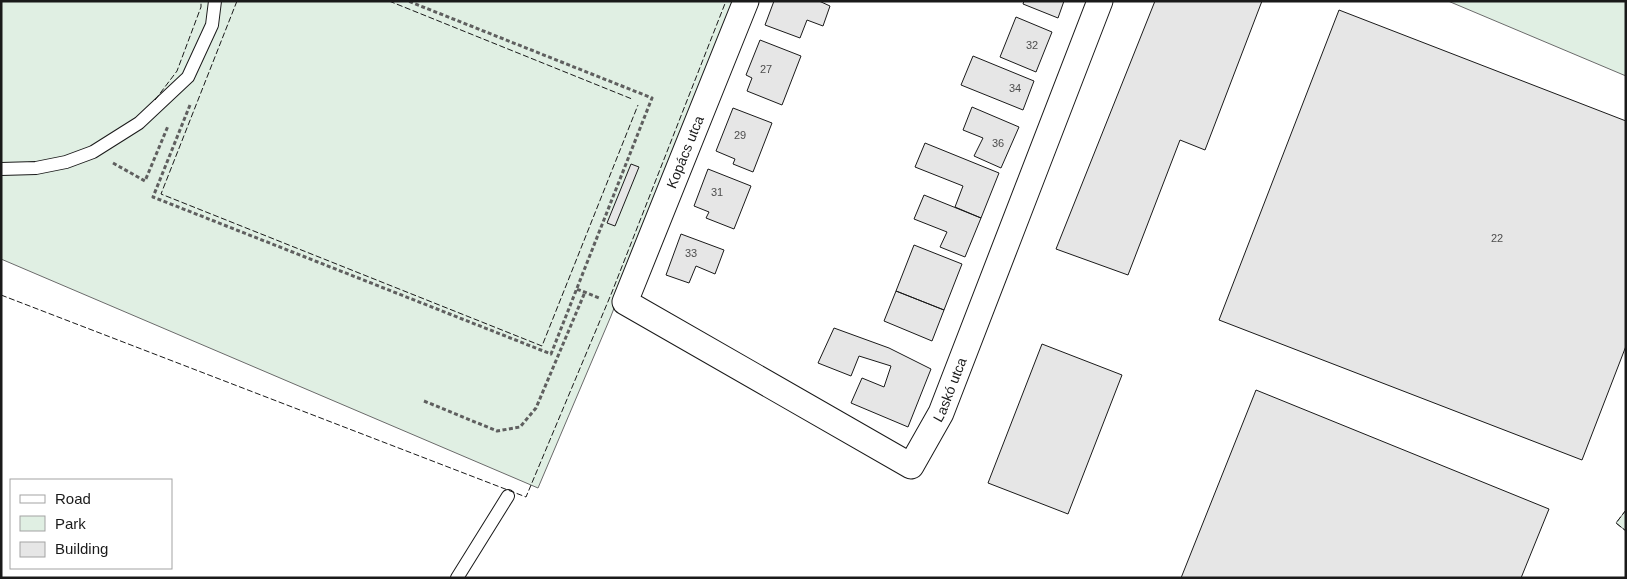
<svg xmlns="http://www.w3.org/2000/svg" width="1627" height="579" font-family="Arial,sans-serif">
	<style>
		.grass { fill: url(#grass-tufts); stroke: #6a6a6a }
		.park { fill: #e0efe3; stroke: #6a6a6a }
		.building { fill: #e6e6e6; stroke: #1a1a1a }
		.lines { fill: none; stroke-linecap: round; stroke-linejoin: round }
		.service-casing { stroke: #1a1a1a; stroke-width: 14 }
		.minor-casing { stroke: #1a1a1a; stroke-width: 27 }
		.path { stroke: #5f5f5f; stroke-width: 3; stroke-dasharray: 4 2.5; stroke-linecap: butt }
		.service { stroke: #fff; stroke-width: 12 }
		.minor { stroke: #fff; stroke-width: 25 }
		.fence { stroke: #1a1a1a; stroke-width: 1; stroke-dasharray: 6 2.5; stroke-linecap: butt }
		.labels { text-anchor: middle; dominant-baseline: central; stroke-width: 4; stroke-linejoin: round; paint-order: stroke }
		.number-label { font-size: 11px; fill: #4d4d4d }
		.street-label { font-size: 14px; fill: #1a1a1a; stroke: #fff }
	</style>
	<defs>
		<pattern id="grass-tufts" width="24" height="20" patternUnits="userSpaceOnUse" patternTransform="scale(1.25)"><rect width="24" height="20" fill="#e0efe3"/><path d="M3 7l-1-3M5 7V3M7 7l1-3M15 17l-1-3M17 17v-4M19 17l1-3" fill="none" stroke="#c0ccc2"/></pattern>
	</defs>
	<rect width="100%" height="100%" fill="#fff"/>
	<path class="grass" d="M1626,510v21l-10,-8z"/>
	<path class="park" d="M1,1h732l-122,315 -73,172 -537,-229z
		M1448,1h178v75z"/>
	<path class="building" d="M774,1h45l11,5 -7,20 -16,-6 -7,18 -35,-13z
		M1024,1h40l-6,17 -35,-14z
		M1155,1h107l-57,149 -25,-10 -52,135 -72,-26z
		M1339,10l287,111v225l-44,114 -363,-140z
		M1016,17l36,15 -16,40 -36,-15z
		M760,40l41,16 -19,49 -35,-14 5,-13 -6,-3z
		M973,56l61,25 -11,29 -62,-25z
		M972,107l47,20 -18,41 -27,-12 9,-18 -20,-8z
		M733,108l39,15 -19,49 -20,-8 2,-5 -19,-8z
		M925,143l74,30 -18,45 -26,-11 8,-21 -48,-19z
		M631,164l8,3 -24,59 -8,-3z
		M708,169l43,17 -17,43 -28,-11 3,-6 -15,-6z
		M924,195l57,23 -16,39 -25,-10 7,-15 -33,-13z
		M681,234l43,16 -9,24 -19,-8 -7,17 -23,-8z
		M914,245l48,19 -18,46 -48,-19z
		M896,291l48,19 -12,31 -48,-20z
		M834,328l55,20 42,21 -23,58 -57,-24 11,-25 22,9 7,-21 -32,-10 -8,20 -33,-13z
		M1042,344l80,31 -54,139 -80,-31z
		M1256,390l293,119 -28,69h-340z"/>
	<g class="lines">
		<defs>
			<path id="service" d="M1,169l35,-1 30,-6 27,-10 46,-29 49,-46 24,-52 3,-24
				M457,578l51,-82"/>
			<g id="minor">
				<path id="s1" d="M746,1l-121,301 286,164 30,-53 159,-412"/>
			</g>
		</defs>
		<use href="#service" class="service-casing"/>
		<use href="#minor" class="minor-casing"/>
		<path class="path" d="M190,105l-37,92 398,157 101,-256 -244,-97
			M113,163l32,18 23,-55
			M577,289l22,9
			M424,401l73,30 23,-4 16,-19 49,-116"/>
		<use href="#service" class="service"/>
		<use href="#minor" class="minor"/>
		<path class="fence" d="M237,1l-76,193 381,152 96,-241
			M389,1l243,98
			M155,100l22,-29 24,-64v-6
			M1,295l525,202 86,-205 114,-291
			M1626,510l-10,13 10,8"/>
	</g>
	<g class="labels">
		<g class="number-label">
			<text x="1032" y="45">32</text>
			<text x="766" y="69">27</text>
			<text x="1015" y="88">34</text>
			<text x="740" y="135">29</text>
			<text x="998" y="143">36</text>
			<text x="717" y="192">31</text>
			<text x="1497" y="238">22</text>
			<text x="691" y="253">33</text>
		</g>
		<g class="street-label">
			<text transform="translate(685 152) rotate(-68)">Kopács utca</text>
			<text stroke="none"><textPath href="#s1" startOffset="740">Laskó utca</textPath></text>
		</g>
	</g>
	<rect width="1627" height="579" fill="none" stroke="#1a1a1a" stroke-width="5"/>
	<rect x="10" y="479" width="162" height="90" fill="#ffffff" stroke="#a3a3a3"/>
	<rect x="20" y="495" width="25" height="8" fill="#ffffff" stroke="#a3a3a3"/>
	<text x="55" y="504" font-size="15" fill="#1a1a1a">Road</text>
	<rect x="20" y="516" width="25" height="15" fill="#e0efe3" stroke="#a3a3a3"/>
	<text x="55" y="529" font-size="15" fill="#1a1a1a">Park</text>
	<rect x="20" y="542" width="25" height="15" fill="#e6e6e6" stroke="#a3a3a3"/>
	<text x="55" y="554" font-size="15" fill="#1a1a1a">Building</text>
</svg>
